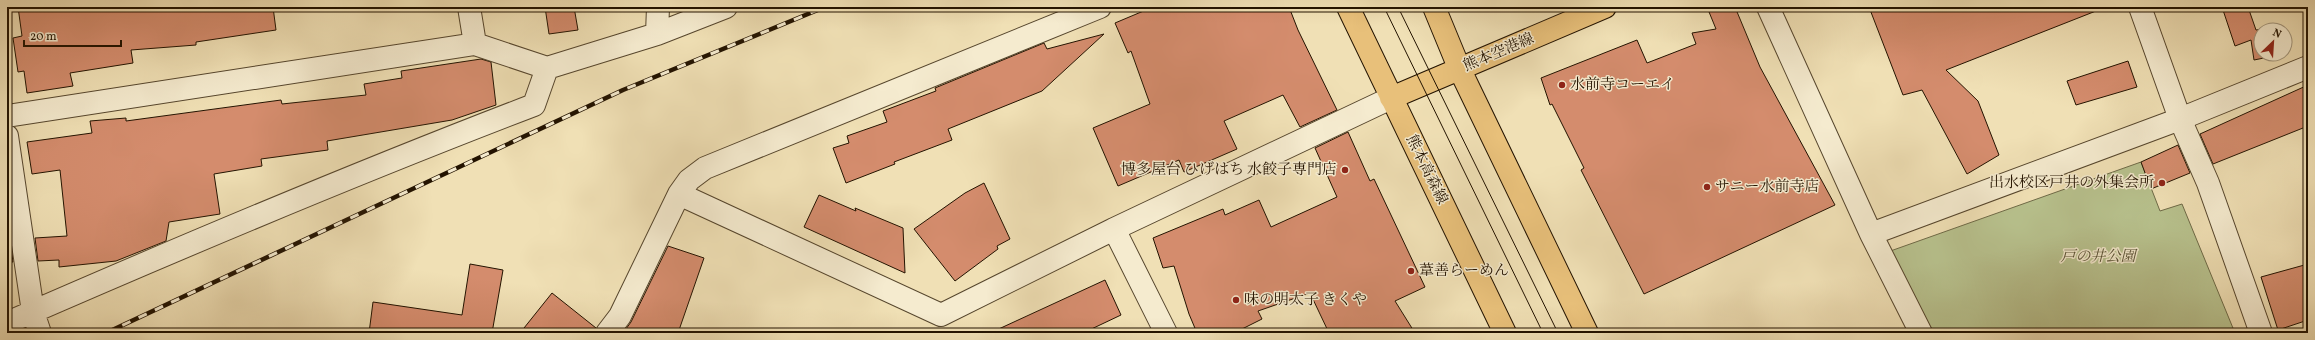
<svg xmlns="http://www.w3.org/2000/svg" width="2315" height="340" font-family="Vollkorn,'Noto Serif JP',serif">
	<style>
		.green { fill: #b8c28e; stroke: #6e6a47 }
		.building { fill: #d48c6d; stroke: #231300 }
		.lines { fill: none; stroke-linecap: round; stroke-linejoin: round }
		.minor-casing { stroke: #56462d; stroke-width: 24 }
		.major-casing { stroke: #231300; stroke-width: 24 }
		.minor { stroke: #f5ebcf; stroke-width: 22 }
		.major { stroke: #e8c07a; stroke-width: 22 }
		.tram { stroke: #231300; stroke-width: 1 }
		.rail-casing { stroke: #231300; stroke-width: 4.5 }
		.rail { stroke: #f5ebcf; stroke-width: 3; stroke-dasharray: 9; stroke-linecap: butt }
		.poi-dot { fill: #8f2418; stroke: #f5ebcf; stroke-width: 1.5 }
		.labels { text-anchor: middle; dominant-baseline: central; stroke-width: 3; stroke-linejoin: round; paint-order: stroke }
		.street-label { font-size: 15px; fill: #231300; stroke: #f5ebcf }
		.poi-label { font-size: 15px; fill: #231300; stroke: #f5ebcf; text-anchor: start }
		.park-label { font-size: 15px; font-style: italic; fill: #575032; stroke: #f5ebcf }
	</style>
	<rect width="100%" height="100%" fill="#f0e0b5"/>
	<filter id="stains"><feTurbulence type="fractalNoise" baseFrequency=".005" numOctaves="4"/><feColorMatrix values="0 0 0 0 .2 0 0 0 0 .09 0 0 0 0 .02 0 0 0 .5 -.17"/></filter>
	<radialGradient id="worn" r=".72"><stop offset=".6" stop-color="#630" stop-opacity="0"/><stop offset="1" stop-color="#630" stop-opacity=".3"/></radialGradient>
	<path class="green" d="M2141,162l19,49 22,-7 53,129h-313l-40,-79z"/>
	<path class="building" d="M18,7h255l3,23 -80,12v3l-65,5 2,13 -63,10 3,13 -46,7 -3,-22 -6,1 -5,-34 9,-2z
		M545,7h29l4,23 -29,4z
		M1153,7h136l9,23 39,80 -37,17 -17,-32 -59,26 13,28 -53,23 -5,-12 -61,26 -25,-58 57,-24 -19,-53 -3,2 -13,-30z
		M1707,7h28l25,60 75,138 -191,89 -63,-124 3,-2 -32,-64 -2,1 -9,-27 96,-38 10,23 49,-19 -4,-11 24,-4z
		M1869,7h232v2l-155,61 32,31 21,54 -32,19 -45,-84 -19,5z
		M2222,7h26l8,23 19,-2v2h-14v24l18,1 -25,5 -3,-20 -16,6z
		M1104,34l-62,57 -94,38 4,11 -58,22 1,2 -49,19 -13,-35 16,-5 -2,-7 40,-14 -4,-11 53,-20 -1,-3 109,-45 3,6z
		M481,59l10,3 5,43 -44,15 -125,21 1,9 -67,9 1,7 -48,8 6,40 -51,8 -3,19 -50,20 -57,6v-7l-21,1 -3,-23 32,-2 -7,-66 -28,4 -5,-32 65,-9 -2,-12 36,-3v3l155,-21 1,4 84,-9 -2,-11 38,-6 -1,-7z
		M2128,61l9,26 -61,18 -9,-24z
		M2308,85v41l-95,38 -13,-30z
		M1348,132l22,49 4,-2 51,108 -30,14 20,32h-86l-19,-40 -52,18 4,8 -28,14h-37l-8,-19 -15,-48 -11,2 -10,-30 70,-29 2,6 34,-15 12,27 66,-30 -22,-49z
		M2178,145l12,28 -39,16 -10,-27z
		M984,183l26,56 -13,7 1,3 -43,32 -41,-52 51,-36z
		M819,195l37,16 -1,-3 48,20 2,45 -101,-46z
		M10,240l3,22h-6v-21z
		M668,246l36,12 -26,75h-55l8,-11z
		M470,264l33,6 -11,63h-123l4,-31 89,13z
		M2308,264v56l-30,10 -17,-53z
		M1105,280l16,35 -38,18h-93z
		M552,293l44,35 -1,5h-75z"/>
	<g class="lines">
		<defs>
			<path id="minor" d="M469,7l6,37
				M1768,7l103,227
				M2140,7l40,112 28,64 53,150
				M657,34l1,-27
				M7,116l468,-72 72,24 110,-34 69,-27
				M7,136l26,176 7,21
				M679,194l262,121 173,-86 52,104
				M1114,229l277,-131
				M7,323c174,-76 349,-150 527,-218l13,-37
				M607,333l13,-17 59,-122 10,-14 16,-12 395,-161
				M1921,333l-50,-99 309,-115 128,-52"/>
			<path id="major" d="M1348,7l157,326
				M1434,7l26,63 127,263
				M1391,98l214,-91"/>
		</defs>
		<use href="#minor" class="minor-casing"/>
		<use href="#major" class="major-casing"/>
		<use href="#minor" class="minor"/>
		<use href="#major" class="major"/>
		<path class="tram" d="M1384,7l159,326
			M1398,7l160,326"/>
		<defs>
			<path id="rail" d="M106,333l517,-243 202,-83"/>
		</defs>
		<use href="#rail" class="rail-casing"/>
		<use href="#rail" class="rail"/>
	</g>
	<g class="poi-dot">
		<circle cx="1562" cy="85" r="4"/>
		<circle cx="1345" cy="170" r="4"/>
		<circle cx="2162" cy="183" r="4"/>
		<circle cx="1707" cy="187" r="4"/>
		<circle cx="1411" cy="271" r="4"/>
		<circle cx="1236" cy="300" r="4"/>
	</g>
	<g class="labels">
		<g class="street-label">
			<text transform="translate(1499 53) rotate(-23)">熊本空港線</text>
			<text transform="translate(1426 170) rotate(64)">熊本高森線</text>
		</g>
		<g class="poi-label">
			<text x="1570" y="85">水前寺コーエイ</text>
			<text x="1337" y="170" text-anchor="end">博多屋台 ひげはち 水餃子専門店</text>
			<text x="2154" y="183" text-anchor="end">出水校区戸井の外集会所</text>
			<text x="1715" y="187">サニー水前寺店</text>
			<text x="1419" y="271">葦善らーめん</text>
			<text x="1244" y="300">味の明太子 きくや</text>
		</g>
		<g class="park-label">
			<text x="2098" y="257">戸の井公園</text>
		</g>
	</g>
	<rect width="2315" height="340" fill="none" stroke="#f0e0b5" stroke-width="24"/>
	<rect x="8" y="8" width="2299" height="324" fill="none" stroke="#231300" stroke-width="2"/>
	<rect x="12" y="12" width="2291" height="316" fill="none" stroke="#231300"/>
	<g transform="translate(2273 42) rotate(25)"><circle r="19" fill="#f5ebcf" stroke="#a1957c"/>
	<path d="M0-3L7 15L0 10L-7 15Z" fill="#8f2418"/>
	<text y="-6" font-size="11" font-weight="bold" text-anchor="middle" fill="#231300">N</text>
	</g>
	<path d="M24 40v6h97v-6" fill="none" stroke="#231300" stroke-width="2"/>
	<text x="30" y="40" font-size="12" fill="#231300" stroke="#f5ebcf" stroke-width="3" paint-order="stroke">20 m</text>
	<rect width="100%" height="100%" filter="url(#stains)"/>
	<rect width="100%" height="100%" fill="url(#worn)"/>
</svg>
